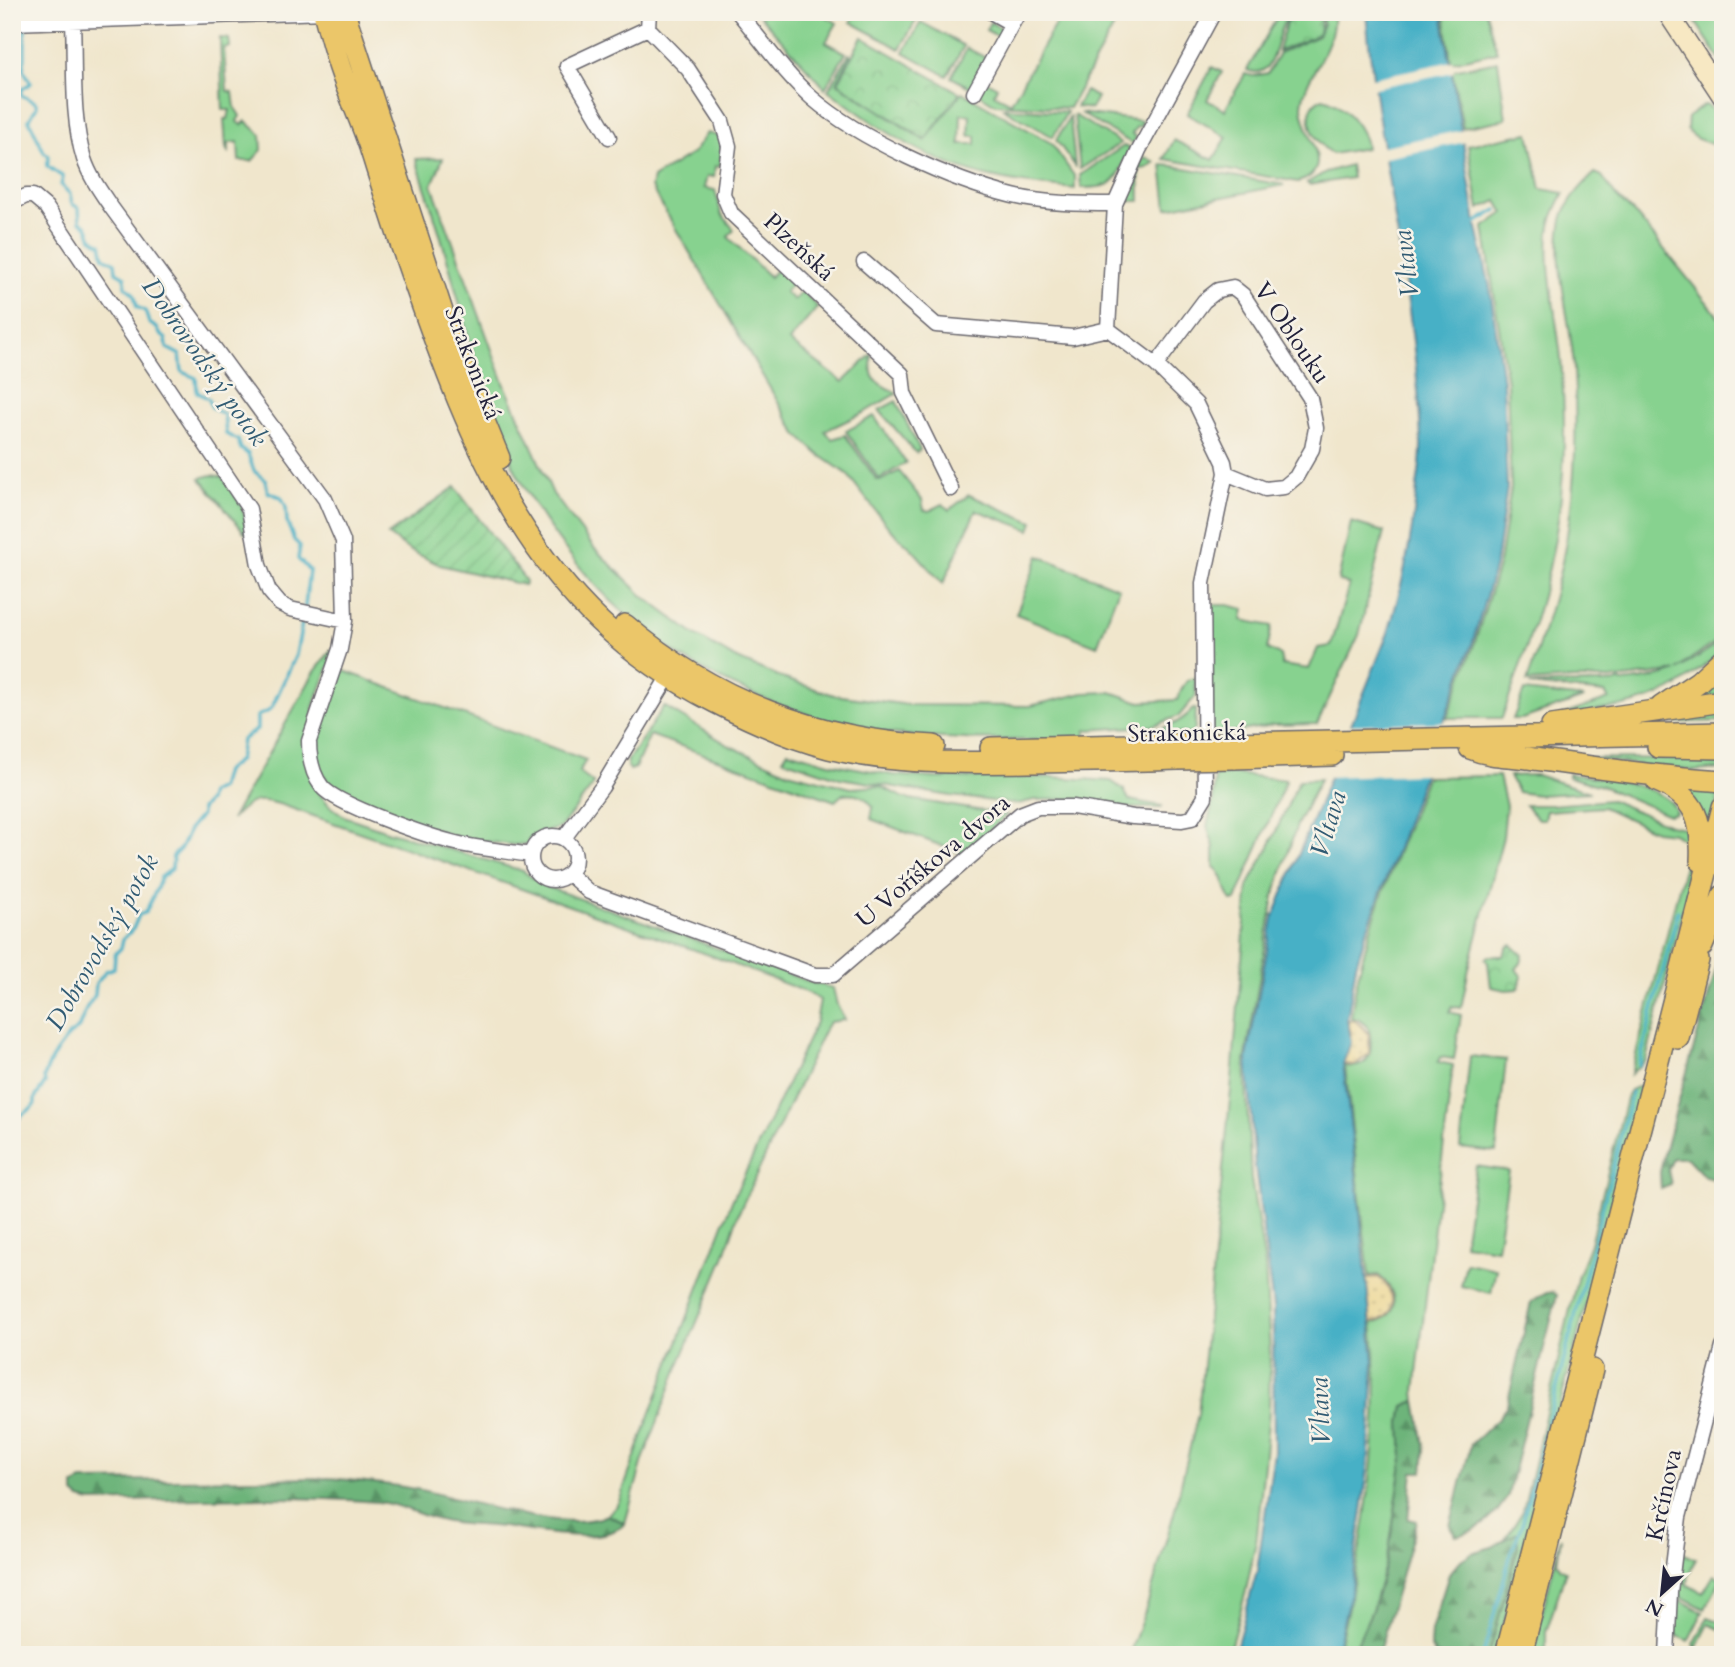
<svg xmlns="http://www.w3.org/2000/svg" width="1735" height="1667" font-family="Cardo,serif">
	<style>
		.grass { fill: #87d28f; stroke: #547a65; stroke-width: 2; fill-rule: evenodd }
		.forest { fill: url(#forest-firs); stroke: #486b5a; stroke-width: 2 }
		.sand { fill: url(#sand-dots); stroke: #887e6c; stroke-width: 2 }
		.park { fill: url(#park-crowns); stroke: #547a65; stroke-width: 2 }
		.garden { fill: url(#garden-furrows); stroke: #547a65; stroke-width: 2 }
		.water { fill: #47b0c6; stroke: #346980; stroke-width: 2 }
		.pier { fill: #f0e6cc }
		.lines { fill: none; stroke-linecap: round; stroke-linejoin: round }
		.stream { stroke: #47b0c6; stroke-width: 3.5 }
		.street-casing { stroke: #6a676e; stroke-width: 17 }
		.secondary-casing { stroke: #6a676e; stroke-width: 22 }
		.primary-casing { stroke: #6a676e; stroke-width: 24 }
		.street { stroke: #fff; stroke-width: 14 }
		.secondary { stroke: #f7e8c3; stroke-width: 19 }
		.primary { stroke: #ebc669; stroke-width: 21 }
		.primary-bridge-casing { stroke: #6a676e; stroke-width: 24; stroke-linecap: butt }
		.primary-bridge { stroke: #ebc669; stroke-width: 21 }
		.labels { text-anchor: middle; dominant-baseline: central; stroke-width: 5; stroke-linejoin: round; paint-order: stroke }
		.street-label { font-size: 24px; fill: #22223b; stroke: #f7f3e8 }
		.water-label { font-size: 26px; font-style: italic; fill: #315b73; stroke: #f7f3e8 }
	</style>
	<defs>
		<pattern id="forest-firs" width="22" height="20" patternUnits="userSpaceOnUse" patternTransform="scale(1.75)"><rect width="22" height="20" fill="#6db47a"/><path d="M5 1l3.5 6h-7zM16 11l3.5 6h-7z" fill="#599265"/></pattern>
		<pattern id="sand-dots" width="8" height="8" patternUnits="userSpaceOnUse" patternTransform="scale(1.75)"><rect width="8" height="8" fill="#eeda9e"/><path d="M2 2h.1M6 6h.1" fill="none" stroke="#ccbb89" stroke-width="1.8" stroke-linecap="round"/></pattern>
		<pattern id="park-crowns" width="20" height="18" patternUnits="userSpaceOnUse" patternTransform="scale(1.75)"><rect width="20" height="18" fill="#87d28f"/><path d="M2 6a3 3 0 1 1 6 0M12 15a3 3 0 1 1 6 0" fill="none" stroke="#74b47c"/></pattern>
		<pattern id="garden-furrows" width="10" height="10" patternUnits="userSpaceOnUse" patternTransform="scale(1.75)"><rect width="10" height="10" fill="#87d28f"/><path d="M-1 1l2-2M0 10L10 0M9 11l2-2" fill="none" stroke="#74b47c"/></pattern>
	</defs>
	<rect width="100%" height="100%" fill="#f7f3e8"/>
	<filter id="ink" filterUnits="userSpaceOnUse"><feTurbulence type="fractalNoise" baseFrequency=".0143" numOctaves="2"/><feDisplacementMap in="SourceGraphic" scale="14" xChannelSelector="R" yChannelSelector="G"/><feConvolveMatrix kernelMatrix="1 2 1 2 8 2 1 2 1" color-interpolation-filters="sRGB"/></filter>
	<filter id="wash" filterUnits="userSpaceOnUse"><feTurbulence type="fractalNoise" baseFrequency=".00686" numOctaves="4" result="noise"/><feDisplacementMap in="SourceGraphic" scale="28" xChannelSelector="R" yChannelSelector="G"/><feGaussianBlur stdDeviation="1.57" result="paint"/><feColorMatrix in="noise" values="0 0 0 0 0 0 0 0 0 0 0 0 0 0 0 0 0 1.4 0 .05"/><feComposite in="paint" operator="in"/></filter>
	<g filter="url(#wash)">
		<rect width="100%" height="100%" fill="#f0e6cc"/>
		<path class="grass" d="M761,12h58l18,11 -11,19 20,11 -21,35 -67,-74z
			M856,12h48l13,7 -17,30 -49,-27z
			M1062,12h60l-53,96 -73,-4 -19,-11 8,-13 12,7 -3,7 17,9z
			M1280,12h12c-4,5 -8,9 -10,15 -7,16 -8,54 -35,43z
			M1323,12h10c4,37 -29,62 -31,94 -1,25 37,64 -4,76l-134,-23 10,-19 39,20 14,-23 -40,-23 25,-47 10,5 -15,28 18,10 20,-36 8,2 15,-3 11,-20 39,-17 5,-12z
			M1444,12h42l11,40 -46,10z
			M1689,12h34v52z
			M921,22l43,24 -17,30 -43,-24z
			M990,22l15,8 -32,59 -22,-12 16,-29 19,10 13,-21 -13,-7z
			M220,38l9,1 1,8 -6,1 3,43 6,1 2,16 5,8 -3,5 5,4 4,-4 15,14 1,15 -10,11h-13l-1,-19 -9,1v11l-3,-6 -2,-29h4l2,-9h-7z
			M849,54l2,1 -14,28 88,58 37,-49 89,51 24,34v12c-27,-3 -54,-5 -80,-11 -63,-13 -117,-50 -167,-88zM961,114l9,1 -1,21h7v8h-16z
			M1498,61l8,58 -43,9 -11,-58z
			M1085,91l12,6 -6,12 -15,-2z
			M1323,98c19,4 42,31 43,50l-33,6c-19,-9 -36,-46 -10,-56z
			M1704,105l5,1 14,21v24c-11,-11 -28,-8 -36,-21l1,-13z
			M1002,108l65,4 -14,25z
			M1080,113l63,8 -3,6 -3,-1 -5,8 4,3 -3,7z
			M1074,115l47,28 -41,26z
			M1070,117l5,49 -19,-26z
			M707,133l12,3 3,7 -2,23h-5l-1,11 -7,-1 -3,12 11,2 6,23 13,17 -6,7 42,40 8,-9 15,15 -8,9 9,8 8,-9 16,16 -29,34 54,41 29,-28c-3,27 2,27 25,39l-32,19 -40,19 7,8 13,-4 32,45h5l17,-9 23,29 2,10 5,1 14,-7 6,6 20,-15 64,27 -3,8 -54,-20 -33,74 -30,-34 -24,-22 -42,-54 -29,-20 -21,-20 -146,-247 2,-9 40,-25z
			M1529,133l12,56 23,4c-5,9 -10,19 -13,29 -9,32 7,101 10,137 3,37 4,75 2,112 -5,90 -31,163 -61,247h-55l28,-76 24,-79 12,-75 -4,-106 -23,-155 20,-14 -7,-12 -18,8 -11,-64z
			M1124,146l6,3c-15,32 -11,39 -49,39l-1,-13z
			M1144,157l11,5 -8,6 -8,1 1,32h-11l-3,-7z
			M443,158l-11,27 72,198 49,111 42,55 48,47 52,39 42,24 48,20 49,16 75,10 121,1 54,-13 27,-1 29,10 37,-2c4,-9 7,-21 18,-22l1,18 -17,20 -27,10 -66,4v10c-81,0 -162,2 -242,-14 -16,-3 -31,-10 -46,-15 -51,-17 -102,-41 -145,-74 -59,-44 -117,-117 -146,-185 -27,-64 -42,-131 -61,-197 -9,-33 -20,-64 -30,-96z
			M1162,165l11,1 111,19 -117,23z
			M1350,165l2,13 -43,7 -2,-2 19,-11z
			M1595,173l7,3 14,20 22,21 85,105v315l-31,21 -14,12 45,-30v11c-15,11 -29,24 -44,34 -35,22 -82,25 -122,32l52,-18 -4,-6 -76,-8c49,-4 102,3 148,-14l-60,8h-44l-46,3c16,-50 34,-101 41,-154 8,-52 9,-107 6,-159 -2,-45 -22,-106 -12,-149 4,-18 20,-35 33,-47z
			M896,401l24,49 -4,3 -37,-43z
			M874,416l32,47 -27,16 -33,-48z
			M212,475l11,2 19,29 8,33 -50,-61z
			M1351,522l33,10 -25,103 -42,89 -44,1 -38,7h-24l-2,-123 2,-4h17l16,4 -2,11 30,6 -5,23 13,6 2,10 27,4 9,-21 13,-2 18,-61 -11,-4z
			M1039,556l80,32 -22,58 -81,-32z
			M331,650l2,6 -20,52 6,85 10,12 15,11 46,16 133,39 19,14 271,98 20,5 4,17 8,15 -15,2 -4,5 -87,185 -16,48 -45,107 -35,93 -18,63 -18,-8 9,-8 4,-8 28,-79 84,-219 84,-179 4,-22 -16,-9 -92,-35 -427,-150c-27,-8 -34,-9 -54,14l83,-147z
			M339,669l247,91 -7,12 15,12 -34,44 -15,4 -19,12 -12,1 -55,-7 -111,-39c-54,-33 -26,-83 -9,-130z
			M1723,670v25l-40,4z
			M1524,691l60,7 -62,21h-9z
			M664,706l66,40 58,26 63,16 29,-2 24,12 103,17 -44,39 -92,-35 2,-12c-7,-11 -17,-15 -30,-13l-8,7 -185,-66 -15,33 -5,2 -3,-4 1,-6z
			M1723,708v13l-127,4z
			M1193,709h3l-1,19 -4,6 -48,-3c20,-1 37,-7 50,-22z
			M788,751l41,12 64,12 43,3 114,-1 61,4 13,9 5,10 33,6 -1,2h-37l-50,-9 -40,1 -16,4 -67,-8 -111,-18 -57,-19z
			M1582,758l141,1v10l-28,2z
			M1236,774l50,6 -50,120 -4,1c-8,-10 -7,-27 -18,-34v-20l-7,-21 6,-25 2,-26z
			M1568,774c24,3 104,10 108,39l-7,2 -67,-29 -34,-9z
			M1536,775l54,17 -52,3 -20,-3 -9,-16z
			M1499,776l7,30 -3,31 -34,131 -8,40 -9,-2 -2,6 11,3 -7,44 -14,-2 -2,5 15,3 -38,326 1,10 -12,5 -3,17 2,34 -14,94 -16,57 -21,47h-15c25,-100 48,-230 35,-332 30,-7 26,-32 6,-48l-9,1 -24,-210c27,5 29,-19 23,-39l-10,-8 -7,-1c10,-84 47,-162 75,-241z
			M1320,779l-23,46 -23,71 -29,165 6,118 14,86 5,88 -1,59 -12,124 -11,55 -18,64h-99l18,-49 27,-93 24,-99 33,-324 17,-204 20,-37 31,-69z
			M1675,786l45,4 -7,30 -9,-2z
			M1611,800l58,25 26,5 1,13 -3,27 -47,190 -15,14 59,-229 -17,-12 -18,-2 -52,-24 -57,4 -2,8h-6l-13,-14h27z
			M1470,1056l36,4 -10,92 -36,-4z
			M1642,1085l-144,561 -3,9h-6l29,-108 -1,-14 -13,8 19,-30 55,-236 12,-31 37,-149 3,-5z
			M1476,1166l33,5 -12,78 -33,-5z
			M1466,1263l30,6 -5,24 -30,-7z
			M1561,1537l-4,25 4,7 5,2 -20,61v23h-14z
			M1682,1553l14,6 -9,19 2,1 -3,5 17,9 11,-18 7,4 -16,30 -27,-14z
			M1678,1599l25,13 -15,29 -12,-6z
			M1708,1617l13,5v8l-12,-6 -13,25 -2,-5z"/>
		<path class="forest" d="M1723,945v209l-8,25 -10,-2 -18,-19h-14l-5,12 3,15 -10,4 -1,-17 5,-23z
			M1552,1292l5,3 -49,200c-12,22 -27,35 -52,41l-6,-10 21,-82 27,-25 9,-14 24,-103 12,-8z
			M1416,1401l9,49 -2,22h-10l-5,47 9,2 -39,134h-26l21,-47 16,-57 14,-94 -2,-34 3,-17z
			M329,1478c31,3 62,6 92,12 43,9 148,45 186,25l18,8c-20,24 -94,7 -123,4 -21,-3 -42,-1 -63,-7 -21,-5 -39,-16 -61,-18 -95,-8 -192,-2 -287,0l-11,-3 -6,-5v-9l8,-4z
			M1517,1533l1,14 -29,108h-54l-5,-8 1,-16 18,-57 12,-14 11,-7 20,-6z"/>
		<path class="sand" d="M1347,1020l9,1 13,13v20l-14,11 -12,-1 8,-31z
			M1378,1277c19,13 22,42 -7,45l-5,-44z"/>
		<path class="park" d="M1295,12h27l-3,21 -10,6 -31,12 8,-28z
			M862,37l98,56 -35,47 -87,-57z
			M1512,945l11,10 -2,8 -5,6 6,8 -4,12 -12,1 -15,-3 -3,-24 -3,-4 3,-3h15l5,-10z"/>
		<path class="garden" d="M455,487l71,94 -2,4 -84,-20 -31,-15 -21,-15z"/>
		<path class="water" d="M1366,12h76l34,211 14,65 13,94 4,106 -11,74 -23,79 -107,292 -10,32 -9,55 4,22 -8,22 15,125 16,173 -6,107 -18,126 -15,60h-101l23,-84 17,-119 -1,-145 -18,-141 -8,-108 26,-140 115,-285c15,-48 24,-95 29,-146 2,-13 4,-28 4,-42 -4,-145 -43,-288 -55,-433z"/>
		<path class="pier" d="M1453,61l1,11 -85,17 -1,-10z
			M1464,130l2,12 -86,17 -1,-12z
			M1447,722l-19,52 -102,3 21,-52z"/>
		<g class="lines">
			<path class="stream" d="M25,25v33l-2,11 8,14 -10,7v5l14,7 2,4 -8,14 15,32 5,4 -2,10 16,11 -2,8 9,9 2,10 7,4 1,13 7,5 5,12 9,6 3,13 11,6 1,9 9,5v9l9,8 3,13 8,4 4,12 8,5 3,6 6,5 1,9 13,7 2,17 14,6 1,14 12,7c2,12 6,10 15,15l2,20 12,6 3,9 7,5 6,17 11,9 3,12 13,5 5,9 1,16 7,18 6,6 -2,13 11,11 -4,37
				M1475,223l22,-13
				M1639,1065l39,-154
				M12,1130l9,-15 10,-6 4,-5v-6l10,-15 -1,-6 8,-19 17,-23 9,-6 9,-22 8,-12 1,-12 10,-12 8,-3 1,-14 6,-6 2,-9 10,-10 6,-14 7,-3c3,-9 14,-27 14,-34l12,-9 1,-13 8,-8 9,-20 11,-13v-6l7,-8 2,-8 10,-5 5,-17 14,-11 3,-20 15,-11v-13l10,-4 5,-5 24,-52 7,-37
				M1483,1655l27,-98 13,-36 109,-429"/>
		</g>
	</g>
	<g filter="url(#ink)">
		<g class="lines">
			<defs>
				<path id="street" d="M738,12c24,29 46,61 74,86 47,41 140,83 201,98 34,8 68,8 102,8
					M991,12l21,12 7,-12
					M73,22c2,45 -2,95 11,137 6,18 17,33 27,48l214,292 18,42 2,80 -5,28 -31,92c0,16 3,33 13,46 15,18 108,50 134,56 24,6 50,8 75,12
					M12,23l314,-11
					M648,28l40,41 34,52 7,25 -6,48 8,19 171,161 2,19 47,96
					M648,28l1,-16
					M974,93l38,-69
					M609,137l-42,-71 81,-38
					M12,203l14,-7h7l13,11 203,302 10,56 10,26 11,13 10,5 55,12
					M864,262l72,63 137,12 35,-8
					M1108,329l7,-125 24,-54 75,-138
					M1156,365l48,-64 14,-11 15,-3 10,8 67,103 6,30 -4,21 -16,28 -12,10 -19,2 -39,-16
					M531 858a22 22 0 1 1 44 0a22 22 0 1 1-44 0Z
					M564,838l38,-51 71,-118
					M569,874l20,18 226,83h18l187,-161 18,-7h35l60,10 49,3 10,-2 13,-21 -2,-214 23,-110 -2,-11 -28,-58 -40,-39 -48,-36
					M1667,1655l3,-63 9,-75 44,-170"/>
				<path id="secondary" d="M1667,12l56,85"/>
				<path id="primary" d="M324,12c5,19 10,38 16,56 9,27 21,52 30,79 13,41 26,83 40,123 63,181 123,340 305,432 37,19 74,36 114,46 65,16 134,15 200,14 50,-1 99,-1 149,-3
					M344,12l109,333 46,113
					M625,625c87,75 195,116 309,121
					M1661,707l37,-25 25,-23
					M1552,726l171,-25
					M1234,743l489,-10
					M1658,747l65,1
					M991,748l187,-4
					M1470,748c21,9 42,7 64,11 63,9 125,18 189,22
					M1234,758l98,-3
					M1657,781c39,16 46,40 44,80
					M1702,946l21,-50
					M1678,1038l20,-78
					M1506,1655l217,-848
					M1521,1655l71,-285"/>
			</defs>
			<use href="#street" class="street-casing"/>
			<use href="#secondary" class="secondary-casing"/>
			<use href="#primary" class="primary-casing"/>
			<use href="#street" class="street"/>
			<use href="#secondary" class="secondary"/>
			<use href="#primary" class="primary"/>
			<defs>
				<path id="primary-bridge" d="M1178,744l56,-1
					M1178,759l56,-1"/>
			</defs>
			<use href="#primary-bridge" class="primary-bridge-casing"/>
			<use href="#primary-bridge" class="primary-bridge"/>
		</g>
	</g>
	<g class="labels">
		<g class="street-label">
			<text transform="translate(799 247) rotate(43)">Plzeňská</text>
			<text transform="translate(1292 333) rotate(56)">V Oblouku</text>
			<text transform="translate(473 363) rotate(69)">Strakonická</text>
			<text transform="translate(1187 733) rotate(-1)">Strakonická</text>
			<text transform="translate(933 861) rotate(-40)">U Voříškova dvora</text>
			<text transform="translate(1664 1495) rotate(-78)">Krčínova</text>
		</g>
		<g class="water-label">
			<text transform="translate(1406 264) rotate(-97)">Vltava</text>
			<text transform="translate(205 362) rotate(55)">Dobrovodský potok</text>
			<text transform="translate(1328 824) rotate(-73)">Vltava</text>
			<text transform="translate(102 942) rotate(-60)">Dobrovodský potok</text>
			<text transform="translate(1320 1411) rotate(-92)">Vltava</text>
		</g>
	</g>
	<rect width="1735" height="1667" fill="none" stroke="#f7f3e8" stroke-width="42"/>
	<g transform="translate(1662 1593) rotate(207)" stroke="#f7f3e8" stroke-width="5" paint-order="stroke">
	<path d="M0-5L12 26L0 18L-12 26Z" fill="#22223b"/>
	<text y="-10" font-size="19" font-weight="bold" text-anchor="middle" fill="#22223b">N</text>
	</g>
</svg>
